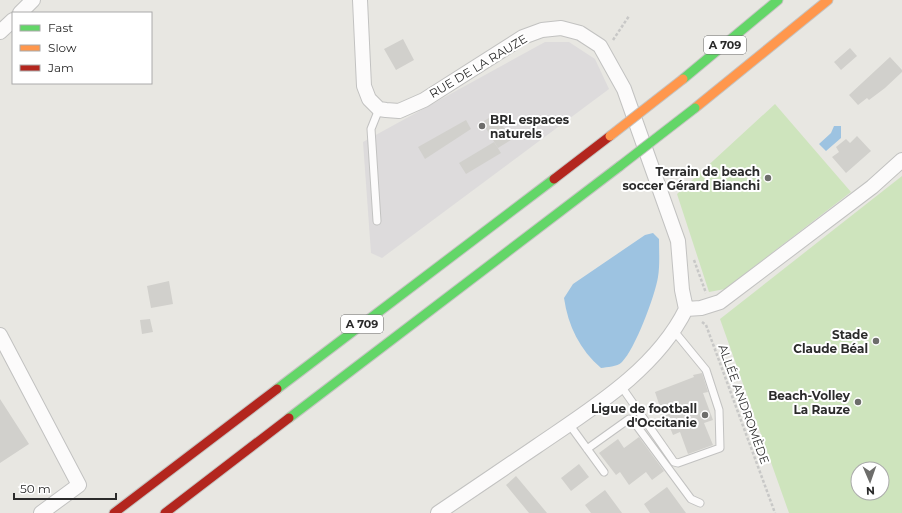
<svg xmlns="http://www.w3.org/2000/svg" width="902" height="513" font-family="Montserrat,sans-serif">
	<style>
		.industrial { fill: #dddbdc }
		.pitch { fill: #cee4bd; fill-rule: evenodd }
		.water { fill: #9dc3e1 }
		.building { fill: #d1d0cc }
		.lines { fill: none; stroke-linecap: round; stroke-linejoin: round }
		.lane-casing { stroke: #c2c2c1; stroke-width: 9 }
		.street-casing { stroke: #c2c2c1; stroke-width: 16 }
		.fast-casing { stroke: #c5c4c2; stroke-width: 11 }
		.slow-casing { stroke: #c5c4c2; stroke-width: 11 }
		.jam-casing { stroke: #c5c4c2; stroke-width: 11 }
		.path { stroke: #c8c8c7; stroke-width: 2.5; stroke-dasharray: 3 2; stroke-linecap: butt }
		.lane { stroke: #fcfbfb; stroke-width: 7 }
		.street { stroke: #fcfbfb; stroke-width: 14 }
		.fast { stroke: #63d668; stroke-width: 9 }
		.slow { stroke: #ff974d; stroke-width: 9 }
		.jam { stroke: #b3261e; stroke-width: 9 }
		.fast-bridge-casing { stroke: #c5c4c2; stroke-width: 11; stroke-linecap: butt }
		.slow-bridge-casing { stroke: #c5c4c2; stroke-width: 11; stroke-linecap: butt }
		.fast-bridge { stroke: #63d668; stroke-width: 9 }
		.slow-bridge { stroke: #ff974d; stroke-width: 9 }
		.poi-dot { fill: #6d6d6b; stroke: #fff; stroke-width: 1.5 }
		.labels { text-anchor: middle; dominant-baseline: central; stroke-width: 4; stroke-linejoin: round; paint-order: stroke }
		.shield { fill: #fff; stroke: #6b6b6b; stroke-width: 1 }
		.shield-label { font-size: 11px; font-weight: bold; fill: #2b2b2b }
		.street-label { font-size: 12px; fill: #2b2b2b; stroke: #fff }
		.poi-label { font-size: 12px; font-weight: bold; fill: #2b2b2b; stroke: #fff; text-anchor: end }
	</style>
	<rect width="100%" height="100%" fill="#e8e7e2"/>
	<path class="industrial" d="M545,42h24l26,17 14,30 -227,169 -11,-5 -8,-111z"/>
	<path class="pitch" d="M775,104l76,88 -126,97 -16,3 -32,-98z
		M902,176v337h-113l-69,-194zM858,469h24v24h-24z"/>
	<path class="water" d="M834,126h7v12l-15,13 -7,-7 12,-11z
		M653,233l6,6c0,12 1,26 -1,38 -3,19 -23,72 -36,85 -5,5 -15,5 -21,6 -21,-18 -33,-42 -37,-70l9,-14 72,-49z"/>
	<path class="building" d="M403,39l11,21 -18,10 -12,-21z
		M850,48l7,8 -16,14 -7,-8z
		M890,57l12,13v2l-17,16 -16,12 -2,-2 -9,7 -9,-10z
		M496,114l15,26 -13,8 -16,-26z
		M466,120l5,9 -46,30 -7,-12z
		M857,136l14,15 -25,22 -14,-16 7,-5 -3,-5 10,-8 4,4z
		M494,142l7,11 -35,21 -7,-11z
		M169,281l4,23 -22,4 -4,-22z
		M150,319l3,13 -11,2 -2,-14z
		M702,373l6,19 -5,1 10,27 -9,3 9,22 -25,9 -8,-22 -7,3 -7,-17 -2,1 -9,-27 39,-15 -1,-2z
		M0,399l29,45 -29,19z
		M639,437l25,34 -12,9 -6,-8 -17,13 -9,-13 -4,3 -17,-22 19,-14 6,9z
		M579,464l10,13 -18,14 -10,-13z
		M516,476l31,37h-18l-23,-28z
		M667,487l19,26h-36l-6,-9z
		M605,490l17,23h-31l-6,-8z"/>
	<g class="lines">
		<defs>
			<path id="lane" d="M377,221l-6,-92 8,-20
				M621,386l53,76 4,1 42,-15 -1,-38 -13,-40 -32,-39
				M569,424l35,48
				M587,449l42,-30 5,3 57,77 9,4"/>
			<path id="street" d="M360,0l4,86 5,13 10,10 7,1 13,1 25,-11 99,-63 19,-7 19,-2 19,5 20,13 24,43 54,152 4,49 4,19
				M20,13l13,-13
				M0,32l13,-12
				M686,309l15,-1 19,-6 152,-115 30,-27
				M0,335l79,150 -38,28
				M438,513c33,-22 66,-45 99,-67 54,-37 119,-76 149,-137"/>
			<path id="fast" d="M683,79l95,-79
				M277,389l277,-210
				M289,418l331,-252"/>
			<path id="slow" d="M695,108l133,-108"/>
			<path id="jam" d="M554,179l56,-43
				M114,513l163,-124
				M165,513l124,-95"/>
		</defs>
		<use href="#lane" class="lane-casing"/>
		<use href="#street" class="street-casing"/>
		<use href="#fast" class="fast-casing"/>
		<use href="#slow" class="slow-casing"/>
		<use href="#jam" class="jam-casing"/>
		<path class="path" d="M613,40l16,-24
			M694,260l12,33
			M702,322l4,3 69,188"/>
		<use href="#lane" class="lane"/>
		<use href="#street" class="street"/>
		<use href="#fast" class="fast"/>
		<use href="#slow" class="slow"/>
		<use href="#jam" class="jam"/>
		<defs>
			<path id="fast-bridge" d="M620,166l75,-58"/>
			<path id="slow-bridge" d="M610,136l73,-57"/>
		</defs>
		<use href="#fast-bridge" class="fast-bridge-casing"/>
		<use href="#slow-bridge" class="slow-bridge-casing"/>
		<use href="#fast-bridge" class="fast-bridge"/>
		<use href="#slow-bridge" class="slow-bridge"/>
	</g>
	<g class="poi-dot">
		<circle cx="482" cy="126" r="4"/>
		<circle cx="768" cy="178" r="4"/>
		<circle cx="876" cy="341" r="4"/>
		<circle cx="858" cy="402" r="4"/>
		<circle cx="705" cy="415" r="4"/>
	</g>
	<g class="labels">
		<g class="shield">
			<rect x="704" y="36" width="42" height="18" rx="3"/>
			<rect x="341" y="315" width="42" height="18" rx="3"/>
		</g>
		<g class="shield-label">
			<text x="725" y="45">A 709</text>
			<text x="362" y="324">A 709</text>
		</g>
		<g class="street-label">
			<text transform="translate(478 66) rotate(-31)">RUE DE LA RAUZE</text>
			<text transform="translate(744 404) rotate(70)">ALLÉE ANDROMÈDE</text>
		</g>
		<g class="poi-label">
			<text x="490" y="119" text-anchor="start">BRL espaces<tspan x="490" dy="14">naturels</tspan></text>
			<text x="760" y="171">Terrain de beach<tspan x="760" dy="14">soccer Gérard Bianchi</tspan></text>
			<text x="868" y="334">Stade<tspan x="868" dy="14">Claude Béal</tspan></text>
			<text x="850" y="395">Beach-Volley<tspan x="850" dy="14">La Rauze</tspan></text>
			<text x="697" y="408">Ligue de football<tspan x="697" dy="14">d'Occitanie</tspan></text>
		</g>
	</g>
	<rect x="12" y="12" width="140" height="72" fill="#ffffff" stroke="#aaaaaa"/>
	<rect x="20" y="25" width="20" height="6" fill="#63d668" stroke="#aaaaaa"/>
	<text x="48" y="32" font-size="12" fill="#2b2b2b">Fast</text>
	<rect x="20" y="45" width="20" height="6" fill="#ff974d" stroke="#aaaaaa"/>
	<text x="48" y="52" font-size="12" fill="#2b2b2b">Slow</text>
	<rect x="20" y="65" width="20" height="6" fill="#b3261e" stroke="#aaaaaa"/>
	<text x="48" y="72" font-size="12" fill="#2b2b2b">Jam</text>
	<g transform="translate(870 481) rotate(178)"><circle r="19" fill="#ffffff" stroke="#aaaaaa"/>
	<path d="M0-3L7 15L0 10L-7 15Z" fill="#6d6d6b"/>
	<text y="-6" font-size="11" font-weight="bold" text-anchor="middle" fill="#2b2b2b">N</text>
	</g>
	<path d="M14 493v6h102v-6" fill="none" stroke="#2b2b2b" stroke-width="2"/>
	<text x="20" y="493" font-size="12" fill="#2b2b2b" stroke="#ffffff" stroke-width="3" paint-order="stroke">50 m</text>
</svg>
